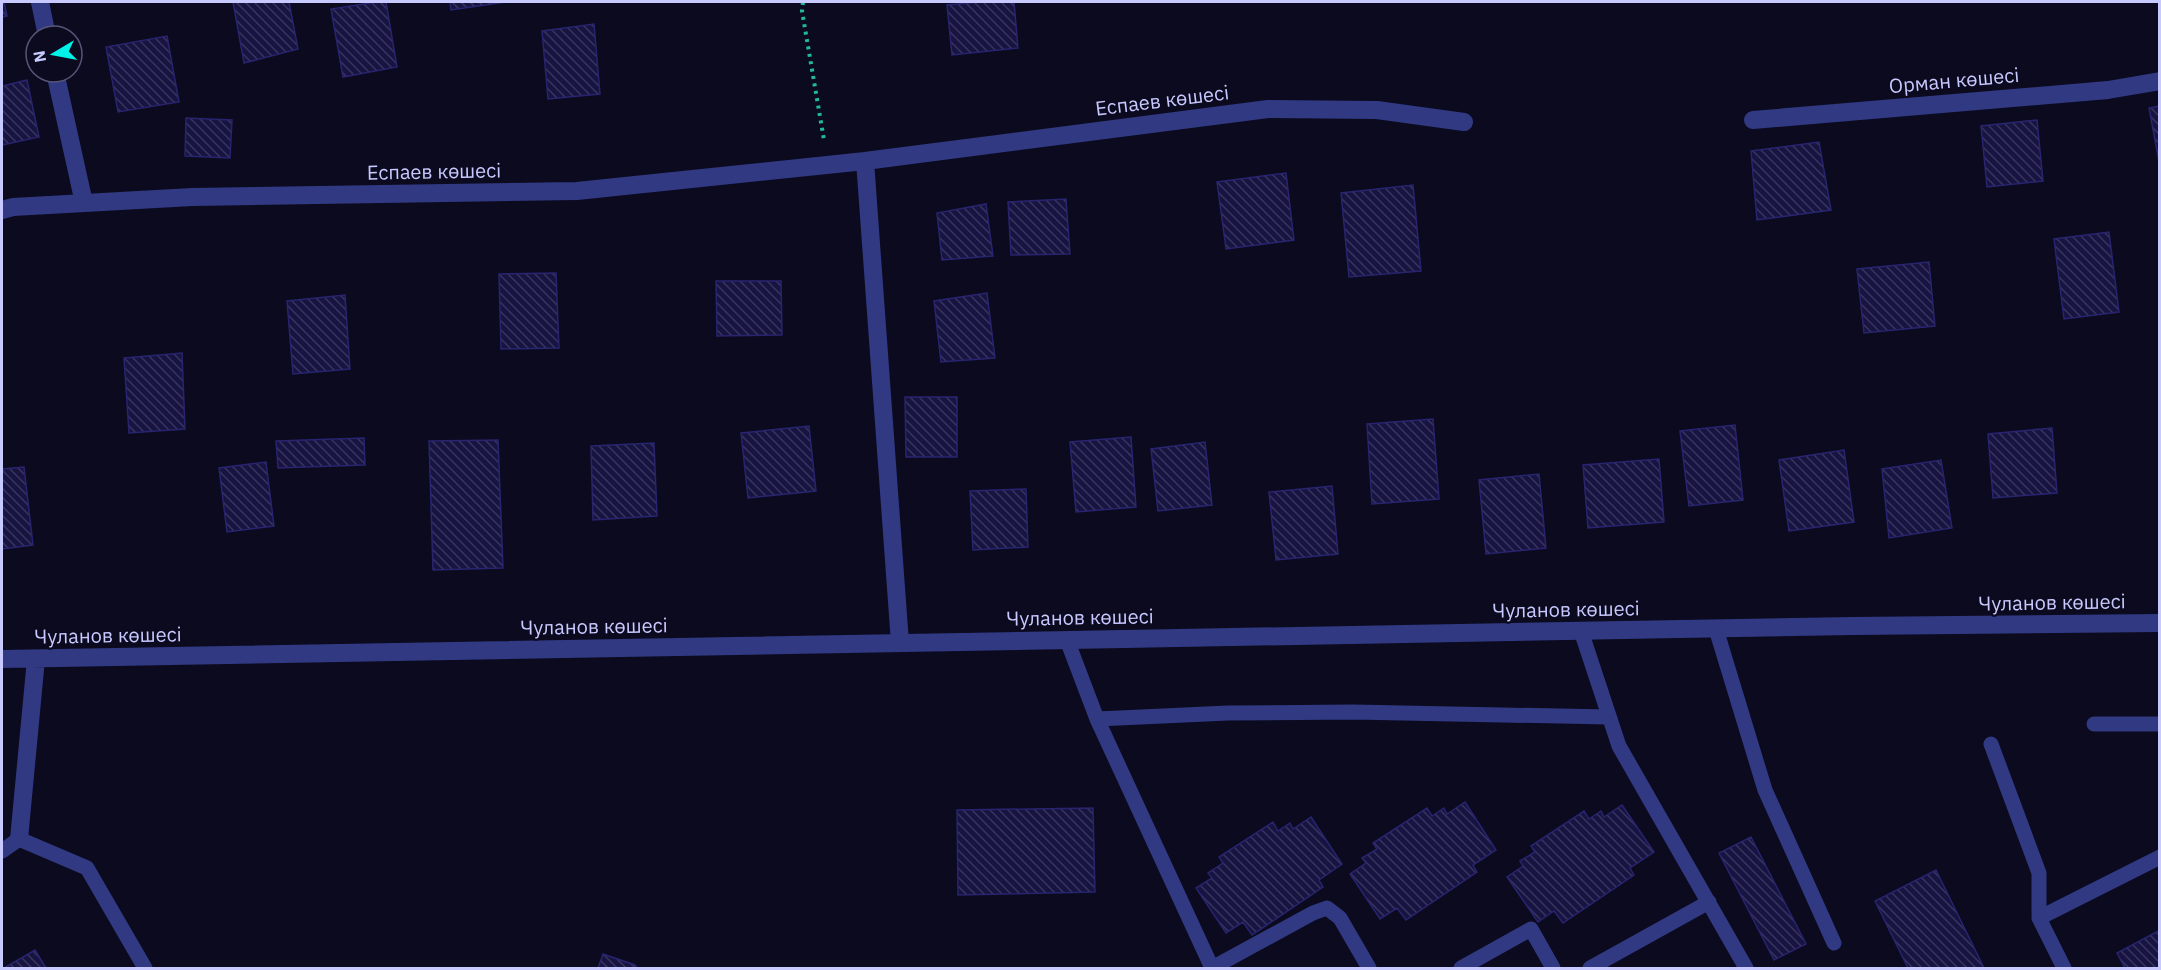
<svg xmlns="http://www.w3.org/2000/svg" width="2161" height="970" font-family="'IBM Plex Sans',sans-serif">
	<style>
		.building { fill: url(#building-back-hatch); stroke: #28246f; stroke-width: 1.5 }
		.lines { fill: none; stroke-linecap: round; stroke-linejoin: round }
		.path { stroke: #22b99a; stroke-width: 4; stroke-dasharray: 3 4.5; stroke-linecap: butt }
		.lane { stroke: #313982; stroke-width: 15 }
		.street { stroke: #313982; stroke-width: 18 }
		.labels { text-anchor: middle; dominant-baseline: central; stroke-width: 4.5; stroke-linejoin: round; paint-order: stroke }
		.street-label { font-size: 20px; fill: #c8c9ff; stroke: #0b0a1f }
	</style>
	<defs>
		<pattern id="building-back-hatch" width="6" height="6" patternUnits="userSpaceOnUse" patternTransform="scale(1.5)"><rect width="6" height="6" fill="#171441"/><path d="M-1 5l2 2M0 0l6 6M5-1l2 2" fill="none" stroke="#37355e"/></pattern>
	</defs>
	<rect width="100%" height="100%" fill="#0b0a1f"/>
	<path class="building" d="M2,2h2l3,14 -5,1z
		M233,2h56l9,47 -54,14z
		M376,2h10l11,65 -54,10 -12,-68z
		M450,2h56l-55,8z
		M979,2h35l4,46 -66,7 -5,-50z
		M594,24l6,70 -52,5 -6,-68z
		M167,36l12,66 -61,10 -12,-65z
		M27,80l12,57 -37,8v-59z
		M2160,106v61l-11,-59z
		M186,118l46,2 -2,38 -45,-2z
		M2037,120l6,61 -56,6 -6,-61z
		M1819,142l12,68 -74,10 -6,-69z
		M1286,173l8,67 -68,9 -9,-67z
		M1413,185l8,86 -72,6 -8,-84z
		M1066,199l4,55 -59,1 -3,-53z
		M986,204l7,52 -51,4 -5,-47z
		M2109,232l10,80 -55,7 -10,-80z
		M1929,262l6,64 -71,7 -7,-64z
		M556,273l3,75 -58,1 -2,-75z
		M716,281h65l1,54 -65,1z
		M987,293l8,65 -54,4 -7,-61z
		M345,295l5,74 -57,5 -6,-73z
		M182,353l3,76 -56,4 -5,-75z
		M905,397h52v60h-51z
		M1433,419l6,80 -67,5 -5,-80z
		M1735,425l8,75 -54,6 -9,-75z
		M809,426l7,65 -68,7 -7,-65z
		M2052,428l5,65 -64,5 -5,-64z
		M1131,437l5,70 -60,5 -6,-70z
		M364,438l1,27 -87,3 -2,-27z
		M498,440l5,128 -70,2 -4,-129z
		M1205,442l7,63 -54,6 -7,-62z
		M654,443l3,73 -64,4 -2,-74z
		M1844,450l10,72 -65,9 -10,-71z
		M1659,459l5,63 -76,6 -5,-63z
		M1941,460l11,68 -63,10 -7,-69z
		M266,462l8,64 -47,6 -8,-64z
		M24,467l9,78 -31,4v-80z
		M1539,474l7,74 -60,6 -7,-74z
		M1332,486l6,68 -62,6 -7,-68z
		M1026,489l2,58 -55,3 -3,-59z
		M1465,802l31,48 -23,15 4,7 -71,48 -9,-12 -17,11 -30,-45 16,-11 -4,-5 15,-9 -4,-6 54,-35 5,8 12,-8 3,6z
		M1622,805l32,47 -24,16 4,7 -71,48 -9,-12 -16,11 -31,-45 16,-11 -3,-5 15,-9 -4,-6 53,-35 5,8 12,-8 3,6z
		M1093,808l2,84 -137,3 -1,-85z
		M1311,817l31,47 -23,16 4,7 -71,48 -9,-13 -17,11 -30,-45 16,-10 -4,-5 15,-10 -4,-6 54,-35 5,9 12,-8 3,6z
		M1751,837l55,107 -32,16 -55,-107z
		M1936,870l48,98h-76l-33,-67z
		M2160,930v38h-35l-8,-15z
		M35,950l11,18h-42z
		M603,954l32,11 2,3h-39z"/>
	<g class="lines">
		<path class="path" d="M803,2l-1,9 22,129"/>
		<path class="lane" d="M1716,629l49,161 69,153
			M1581,631l38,115 127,222
			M1067,640l30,79 115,249
			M1097,719l131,-6 125,-1 256,5
			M2094,724h66
			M1991,744l48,129v45l25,50
			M2,851l17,-12 68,29 58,100
			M2039,918l121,-61
			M1212,968l101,-55 14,-5 13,10 29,50
			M1461,968l70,-39 22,39
			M1590,968l119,-66"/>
		<path class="street" d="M40,2l7,34
			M55,72l29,131
			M1753,120l355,-30 52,-9
			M2,210l11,-3 179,-10 385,-6 288,-30
			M900,643l-35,-482 403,-52 109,1 87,12
			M2,659l1851,-33 307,-3
			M19,839l17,-180"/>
	</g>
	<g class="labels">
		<g class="street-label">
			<text transform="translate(1954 80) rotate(-5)">Орман көшесі</text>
			<text transform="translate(1162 100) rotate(-7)">Еспаев көшесі</text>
			<text transform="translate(434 171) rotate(-1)">Еспаев көшесі</text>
			<text transform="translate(2052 602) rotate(-1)">Чуланов көшесі</text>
			<text transform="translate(1566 609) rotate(-1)">Чуланов көшесі</text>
			<text transform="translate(1080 617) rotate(-1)">Чуланов көшесі</text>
			<text transform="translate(594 626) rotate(-1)">Чуланов көшесі</text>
			<text transform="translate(108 635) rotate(-1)">Чуланов көшесі</text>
		</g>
	</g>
	<rect width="2161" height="970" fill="none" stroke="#c8c9ff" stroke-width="6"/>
	<g transform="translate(54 54) rotate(260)"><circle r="28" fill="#0b0a1f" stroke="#575679" stroke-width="1.5"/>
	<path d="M0-4.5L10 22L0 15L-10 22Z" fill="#00f3e8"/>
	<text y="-9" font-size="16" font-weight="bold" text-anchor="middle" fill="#c8c9ff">N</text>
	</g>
</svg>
